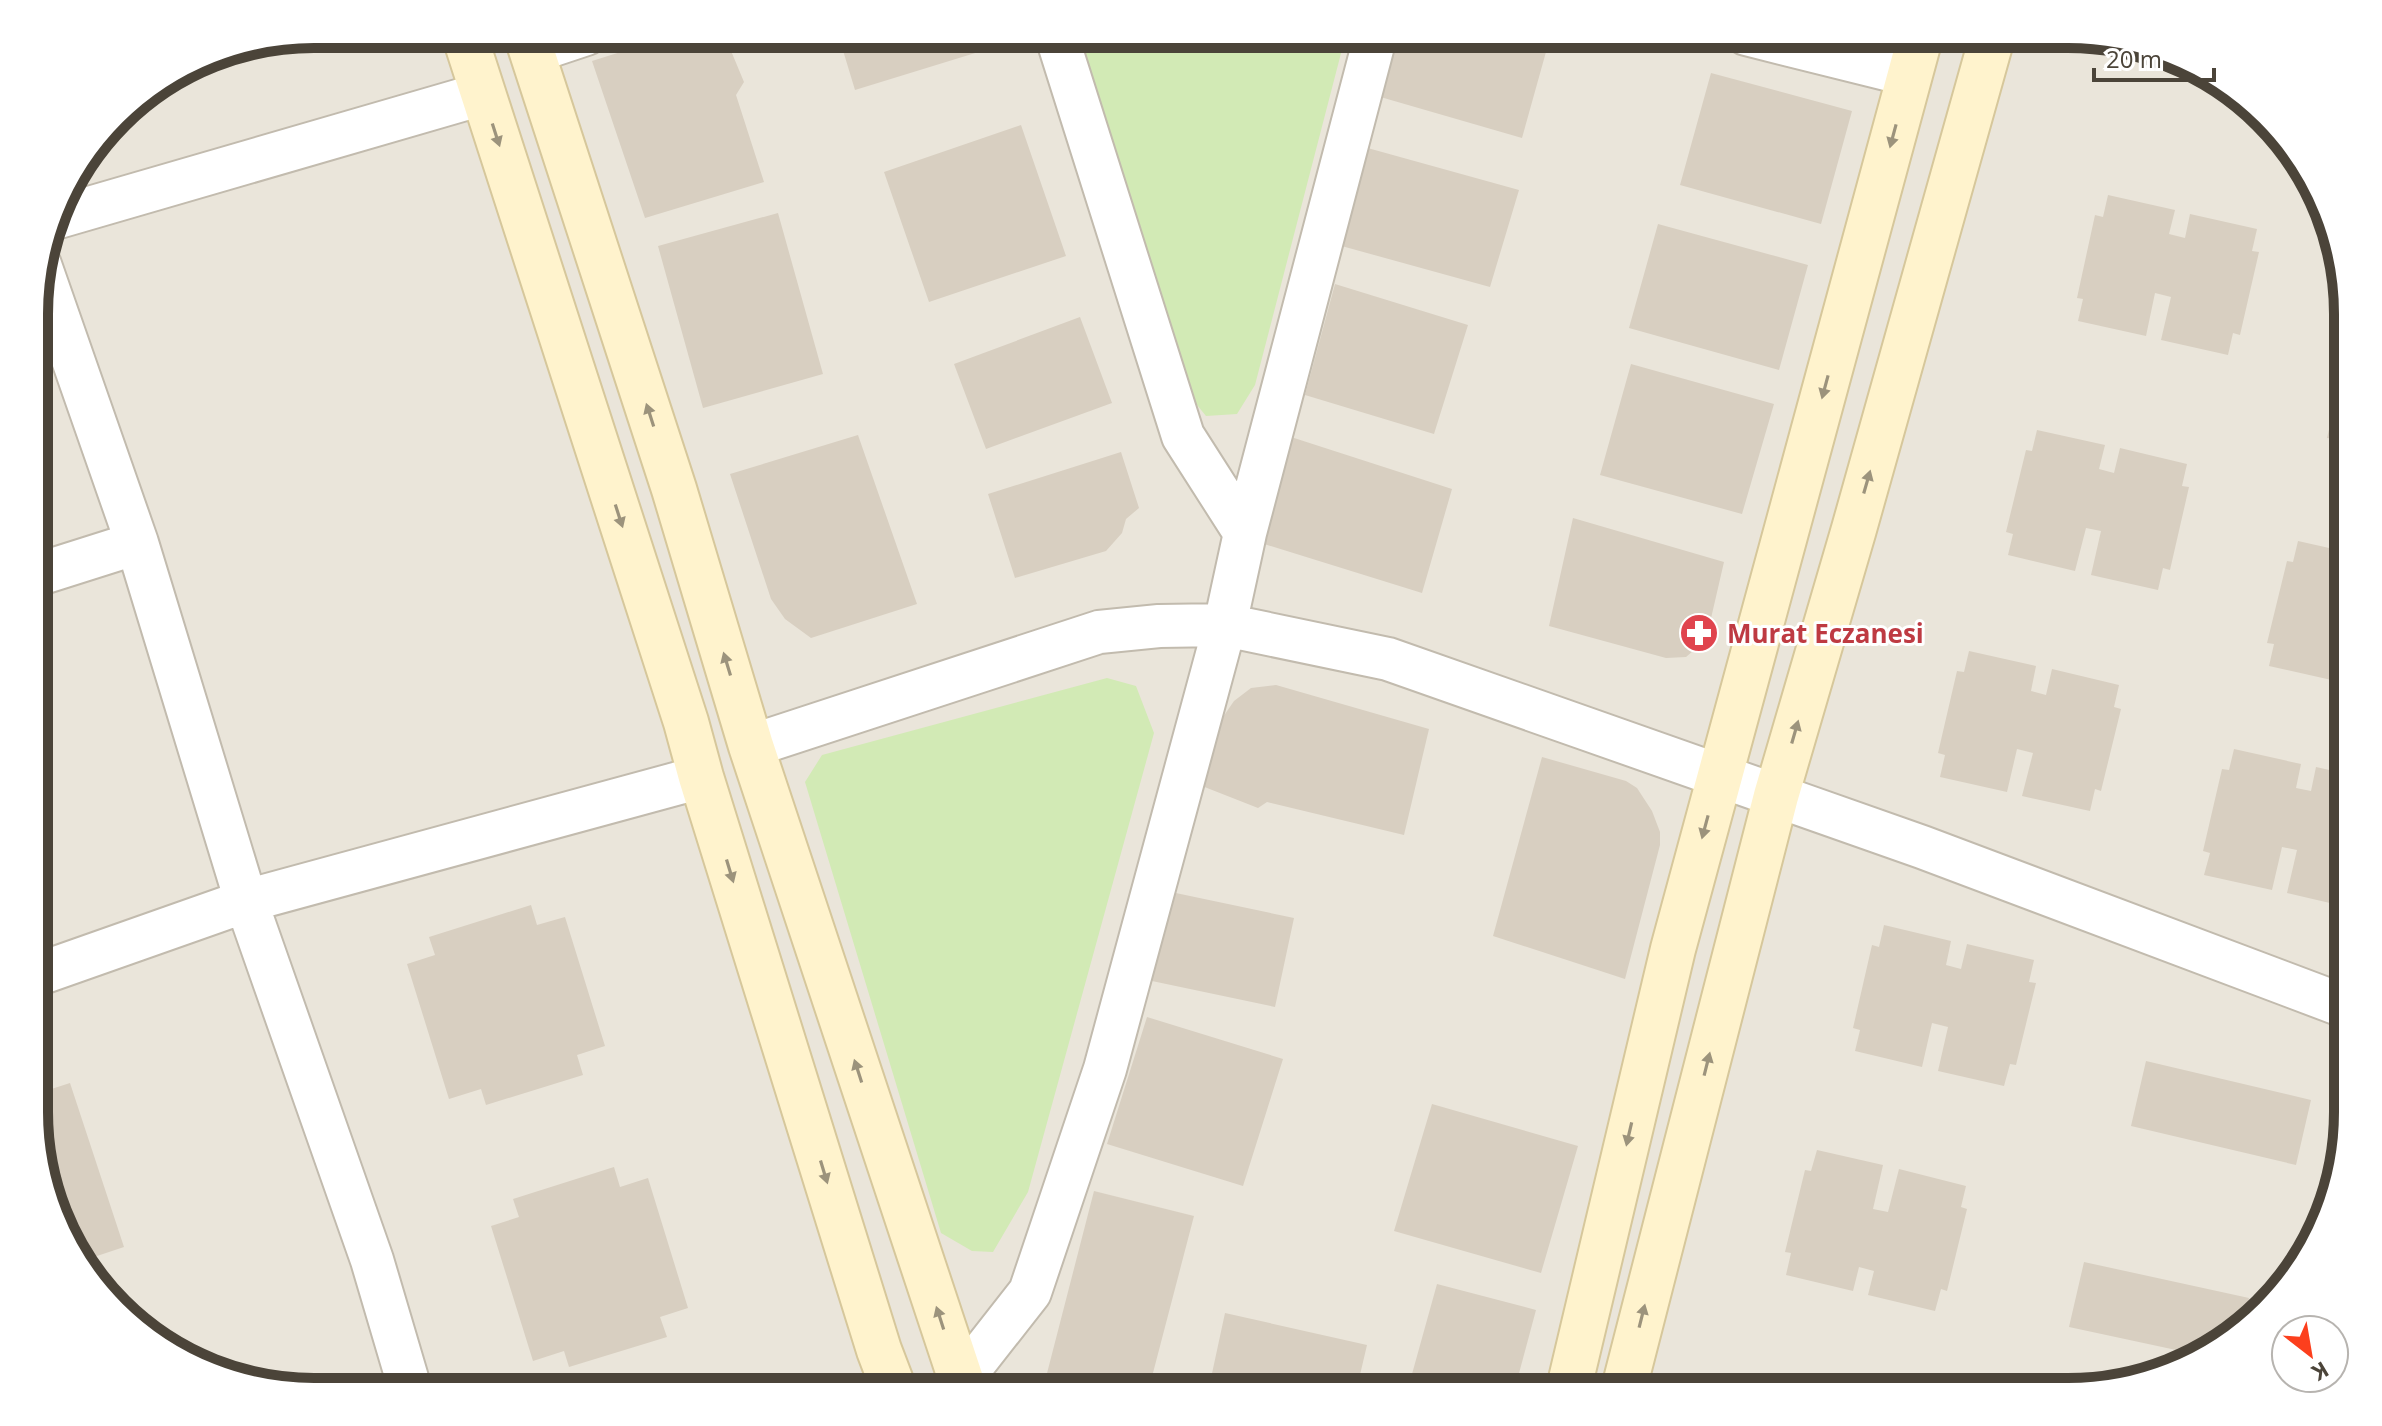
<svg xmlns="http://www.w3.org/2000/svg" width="2382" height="1426" font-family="'Open Sans',sans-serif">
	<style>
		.residential { fill: #eae5da }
		.green { fill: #d2eab5 }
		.building { fill: #d8cfc1 }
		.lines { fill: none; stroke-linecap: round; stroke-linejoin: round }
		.street-casing { stroke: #c2bbae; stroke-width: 46 }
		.secondary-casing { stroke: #d6c79b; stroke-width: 48 }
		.street { stroke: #fff; stroke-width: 42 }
		.secondary { stroke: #fff3cd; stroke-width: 44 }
		.oneway { fill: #9c937c }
		.labels { text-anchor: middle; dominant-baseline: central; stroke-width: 6; stroke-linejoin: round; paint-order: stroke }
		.health-label { font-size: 26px; font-weight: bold; fill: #be3a42; stroke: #fff; text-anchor: start }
		.rim { fill: none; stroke: #4b4439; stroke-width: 10 }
	</style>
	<rect width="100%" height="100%" fill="#f6f3ec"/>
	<path class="residential" d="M314,34h1754l140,38 102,102 37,121v835l-37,122 -102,102 -122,37 -1772,1 -140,-38 -93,-87 -45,-119v-870l27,-88 66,-86 78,-49z"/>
	<path class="green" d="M1070,34h276l-91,351 -18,29 -31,2 -13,-16z
		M1107,678l29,8 18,47 -126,459 -35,60 -21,-1 -31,-18 -136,-451 17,-27z"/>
	<path class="building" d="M678,34h46l20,48 -8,13 28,87 -119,36 -53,-157z
		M838,34h142l5,16 -130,40z
		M1392,34h159l-29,104 -145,-42z
		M2157,58l51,14 6,5 -58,-14z
		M1711,73l141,38 -31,113 -141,-39z
		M1021,125l45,131 -137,46 -45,-130z
		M1364,147l155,43 -29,97 -152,-42z
		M2108,195l67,15 -6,24 16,4 5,-24 67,15 -5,22 7,1 -19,83 -7,-2 -5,22 -67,-15 10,-43 -16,-4 -9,43 -68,-15 5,-22 -6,-1 18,-83 8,2z
		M778,213l45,161 -120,34 -45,-162z
		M1658,224l150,41 -29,105 -150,-42z
		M1335,284l133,41 -34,109 -129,-39z
		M1080,317l32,86 -126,46 -32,-85z
		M2346,357h1v109l-18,-4 5,-23 -7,-1z
		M1631,364l143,40 -32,110 -142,-39z
		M2037,430l68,15 -6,24 15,4 6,-25 67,16 -5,22 7,1 -19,83 -7,-2 -5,22 -67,-15 10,-44 -15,-3 -11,43 -67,-16 5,-21 -7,-2 20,-82 6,1z
		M858,435l59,169 -106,34 -26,-19 -14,-20 -41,-125z
		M1291,437l161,52 -30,104 -158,-49z
		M1121,452l18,56 -13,11 -4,14 -16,18 -91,27 -27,-84z
		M1573,518l151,44 -18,78 -20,17 -20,1 -117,-32z
		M2298,541l49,11v87l-11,42 -67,-15 5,-22 -7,-1 20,-82 6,1z
		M1969,651l67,15 -5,25 15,4 6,-26 67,16 -5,22 7,2 -20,82 -6,-2 -5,22 -68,-15 11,-43 -16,-4 -10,43 -67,-15 5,-22 -7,-2 19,-82 7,1z
		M1276,685l153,44 -25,106 -137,-33 -9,6 -56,-22 10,-53 22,-32 17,-13z
		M2234,749l67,15 -5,24 15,3 5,-24 31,7v133l-60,-14 10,-43 -15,-3 -10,43 -68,-15 6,-22 -7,-2 19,-82 7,1z
		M1542,757l84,24 11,7 15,23 8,21v13l-35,134 -132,-43z
		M1171,892l123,26 -19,89 -123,-26z
		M531,905l6,20 28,-8 40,129 -28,9 6,20 -97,30 -5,-16 -32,10 -42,-135 28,-9 -6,-18z
		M1884,925l67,16 -5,24 15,4 6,-25 67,16 -5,22 7,1 -20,82 -6,-1 -6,22 -66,-15 10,-44 -16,-4 -10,44 -67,-16 5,-21 -7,-2 19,-83 7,2z
		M1147,1017l136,42 -40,127 -136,-42z
		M2146,1061l165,39 -15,65 -165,-39z
		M70,1083l54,164 -45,15 -43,-114v-54z
		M1432,1104l146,42 -37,127 -147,-42z
		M1817,1150l66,15 -10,44 15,3 11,-43 67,17 -5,21 6,2 -20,82 -6,-2 -6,22 -67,-16 6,-24 -15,-4 -6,24 -67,-16 5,-22 -6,-1 20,-82 6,1z
		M614,1167l6,20 28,-9 40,130 -28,9 7,20 -98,30 -5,-16 -31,10 -42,-135 28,-9 -6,-18z
		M1094,1191l100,25 -46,176h-60l-43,-11z
		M2084,1262l165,36 -5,20 -36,36 -4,2 -135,-29z
		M1437,1284l99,26 -22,82h-107z
		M1225,1313l142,32 -11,47h-148z"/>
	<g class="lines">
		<defs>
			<path id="street" d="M1056,34l127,402 62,97
				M1746,34l164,41
				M532,52l54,-18
				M55,218l427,-124
				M40,265l97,278 109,358 126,359 39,132
				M36,575l101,-32
				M751,746l348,-114 60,-6 66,-1 163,34 534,188 425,160
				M36,975l210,-74 455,-124
				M961,1380l69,-88 75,-223 120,-444 20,-92 131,-499"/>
			<path id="secondary" d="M464,34l222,688 15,55 178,573 16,42
				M526,34l148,455 77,257 214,646
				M1568,1392l105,-443 248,-915
				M1623,1392l153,-596 78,-267 139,-495"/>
		</defs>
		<use href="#street" class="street-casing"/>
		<use href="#secondary" class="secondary-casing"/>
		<use href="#street" class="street"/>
		<use href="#secondary" class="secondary"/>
	</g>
	<defs><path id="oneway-solid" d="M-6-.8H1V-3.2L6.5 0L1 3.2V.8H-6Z" transform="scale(2)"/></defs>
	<g class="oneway">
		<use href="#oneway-solid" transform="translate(496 135) rotate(72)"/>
		<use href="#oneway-solid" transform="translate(1893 136) rotate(105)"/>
		<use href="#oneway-solid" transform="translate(1825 387) rotate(105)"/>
		<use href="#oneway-solid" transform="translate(650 415) rotate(-108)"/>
		<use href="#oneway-solid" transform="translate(1867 482) rotate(-74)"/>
		<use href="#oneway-solid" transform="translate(619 516) rotate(72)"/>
		<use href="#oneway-solid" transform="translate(727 664) rotate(-107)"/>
		<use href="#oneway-solid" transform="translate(1795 732) rotate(-74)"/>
		<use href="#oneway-solid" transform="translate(1705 827) rotate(105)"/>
		<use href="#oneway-solid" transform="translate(730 871) rotate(73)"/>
		<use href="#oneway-solid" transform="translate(1707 1064) rotate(-76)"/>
		<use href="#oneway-solid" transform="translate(858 1071) rotate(-108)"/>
		<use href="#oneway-solid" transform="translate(1629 1134) rotate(103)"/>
		<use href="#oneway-solid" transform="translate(824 1172) rotate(73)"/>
		<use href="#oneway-solid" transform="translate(1642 1316) rotate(-76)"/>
		<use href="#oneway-solid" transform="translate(940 1318) rotate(-108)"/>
	</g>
	<defs>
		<symbol id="pharmacy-disc" viewBox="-11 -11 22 22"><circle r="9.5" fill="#e0444e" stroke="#fff"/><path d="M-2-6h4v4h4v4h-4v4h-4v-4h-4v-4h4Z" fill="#fff"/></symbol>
	</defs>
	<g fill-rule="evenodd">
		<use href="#pharmacy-disc" x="1677" y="611" width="44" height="44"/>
	</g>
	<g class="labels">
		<g class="health-label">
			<text x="1727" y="633">Murat Eczanesi</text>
		</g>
	</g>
	<path d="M0 0H2382V1426H0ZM314 48H2068A266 266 0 0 1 2334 314V1112A266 266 0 0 1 2068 1378H314A266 266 0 0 1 48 1112V314A266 266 0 0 1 314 48Z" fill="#fff" fill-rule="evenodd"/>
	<path class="rim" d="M314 48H2068A266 266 0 0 1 2334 314V1112A266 266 0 0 1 2068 1378H314A266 266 0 0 1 48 1112V314A266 266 0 0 1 314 48Z"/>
	<g transform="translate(2310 1354) rotate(149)"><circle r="38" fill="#ffffff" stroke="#b7b4b0" stroke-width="2"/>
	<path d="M0-6L14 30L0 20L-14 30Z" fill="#fc3f1d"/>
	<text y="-12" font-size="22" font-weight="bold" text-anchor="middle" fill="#4b4439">K</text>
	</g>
	<path d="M2094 68v12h120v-12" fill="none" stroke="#4b4439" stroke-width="4"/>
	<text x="2106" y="68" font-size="24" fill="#4b4439" stroke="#ffffff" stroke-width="6" paint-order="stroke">20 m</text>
</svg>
